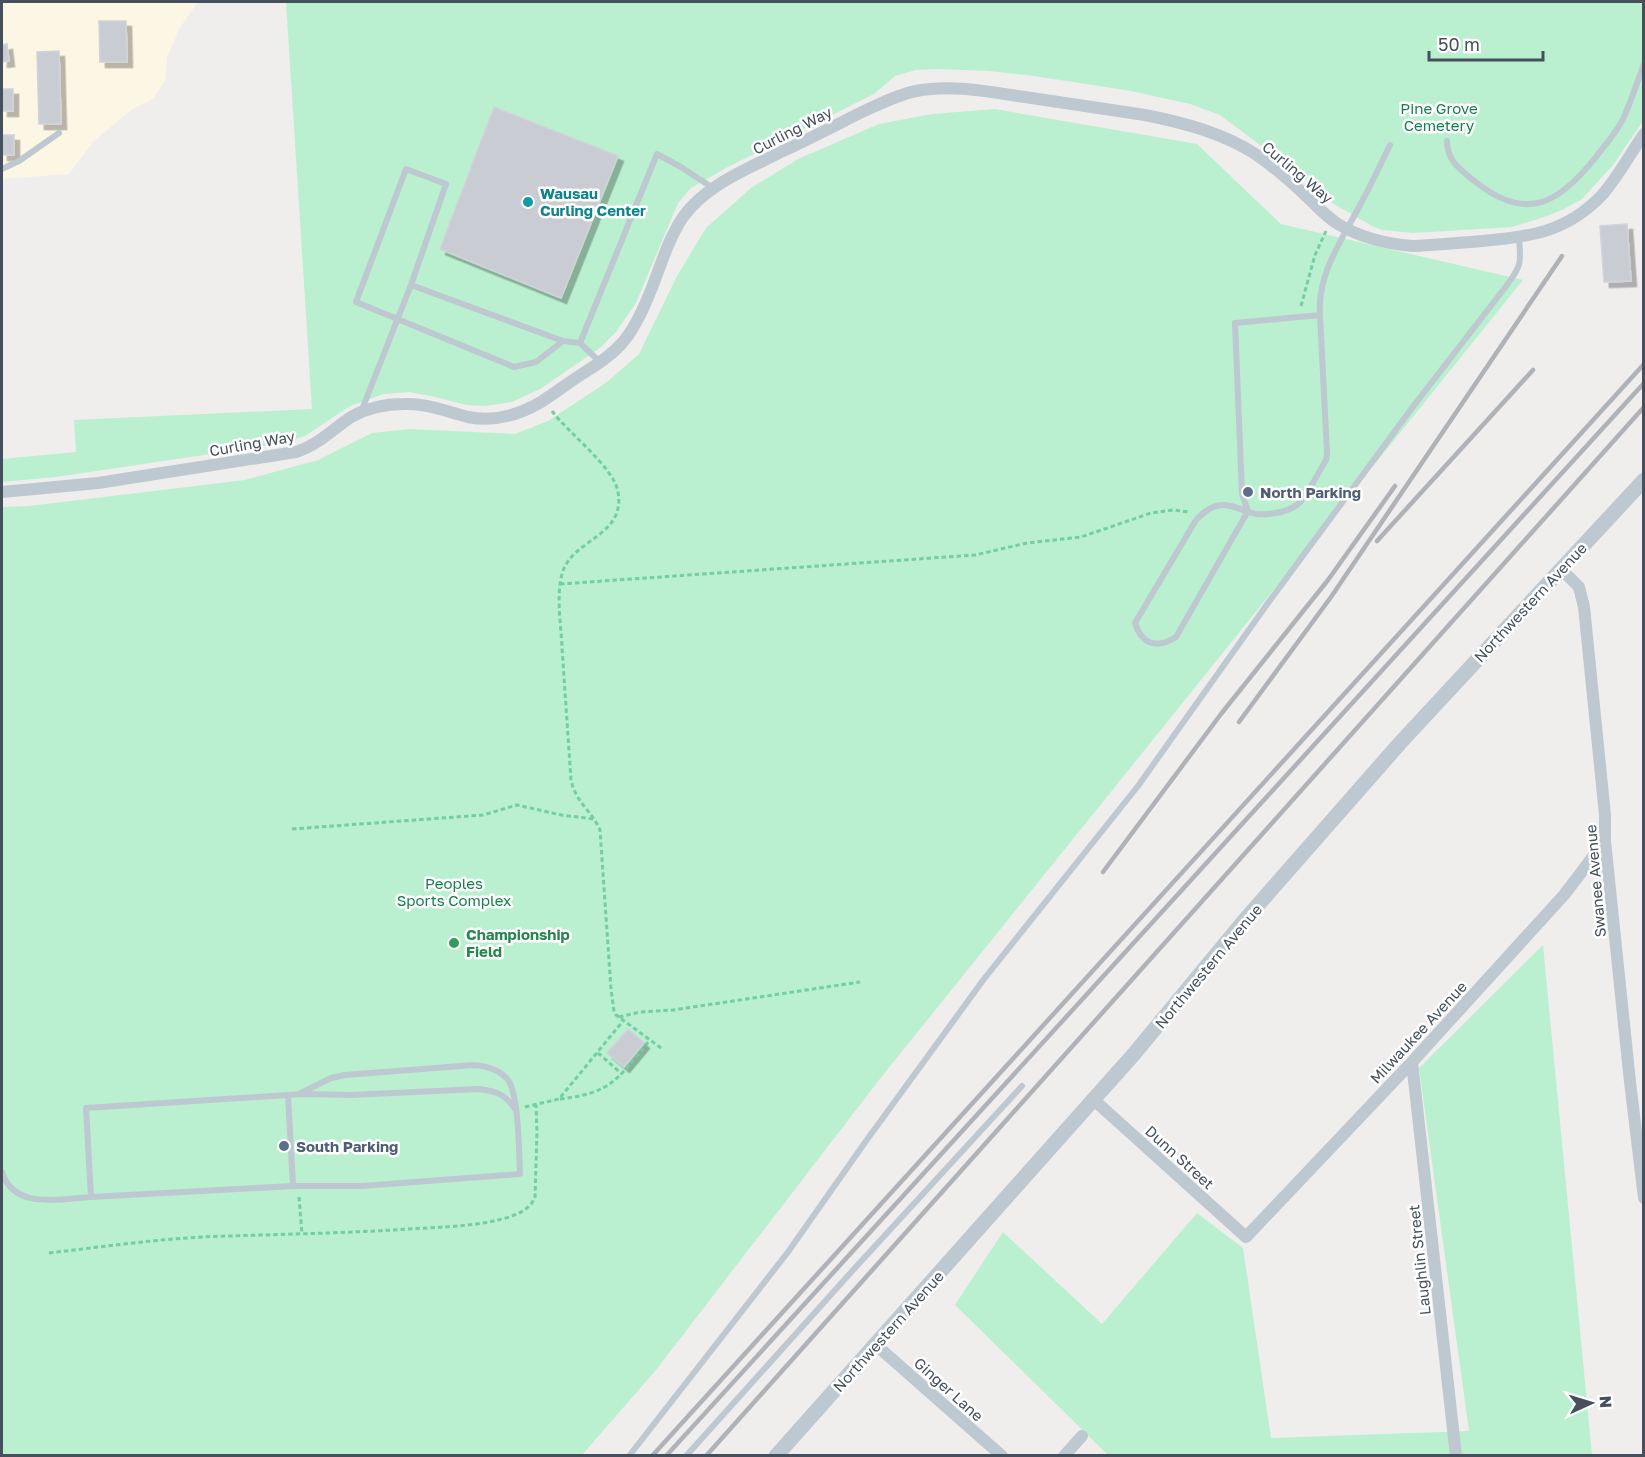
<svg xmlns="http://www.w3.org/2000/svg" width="1645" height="1457" font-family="'Golos Text',sans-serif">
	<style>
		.commercial { fill: #fcf6e5 }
		.green { fill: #baf0d0 }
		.building { fill: #caccd3; stroke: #d1d3d9; stroke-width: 1.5; filter: url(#shadow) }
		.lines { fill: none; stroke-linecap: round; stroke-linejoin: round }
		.path { stroke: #71cfa2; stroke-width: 3; stroke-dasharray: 4.5 3; stroke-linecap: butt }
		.service { stroke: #bdc8d0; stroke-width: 6 }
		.minor { stroke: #bdc8d0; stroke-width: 12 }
		.tertiary { stroke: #bdc8d0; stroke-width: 15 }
		.rail { stroke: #afb3b8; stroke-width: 4.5 }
		.culture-dot { fill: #0f9aa8; stroke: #fff; stroke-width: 2 }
		.service-dot { fill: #5c6f8a; stroke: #fff; stroke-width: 2 }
		.leisure-dot { fill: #2e9e5b; stroke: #fff; stroke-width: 2 }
		.labels { text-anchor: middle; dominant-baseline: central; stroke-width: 5; stroke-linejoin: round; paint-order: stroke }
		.park-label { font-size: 15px; fill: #147f4c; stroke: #fff }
		.street-label { font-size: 15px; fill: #45505c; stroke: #fff }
		.culture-label { font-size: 15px; font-weight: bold; fill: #0d838f; stroke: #fff; text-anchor: start }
		.service-label { font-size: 15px; font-weight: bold; fill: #4e5e75; stroke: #fff; text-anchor: start }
		.leisure-label { font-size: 15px; font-weight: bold; fill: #27864d; stroke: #fff; text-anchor: start }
	</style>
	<defs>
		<filter id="shadow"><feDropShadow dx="5.5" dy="5.5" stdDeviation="0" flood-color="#0004"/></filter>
	</defs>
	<rect width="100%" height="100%" fill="#f0eded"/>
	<path class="commercial" d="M2,2h196l-17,24 -14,31 -2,24 -12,18 -22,11 -38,32 -24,32 -67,5z"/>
	<path class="green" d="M286,2h1357v119l-30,44 -31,34 -18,10 -20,8 -32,10 -98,6 -32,-3 -10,-4 -45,-26 -23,-22 -84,-63 -30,-11 -59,-13 -97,-15 -45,-5 -53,-2 -20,1 -21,6 -21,18 -148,74 -35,20 -13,15 -42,100 -20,29 -16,16 -60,41 -28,13 -26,4 -19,-1 -36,-9 -22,-4 -25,2 -34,12 -45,30 -27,8 -222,33 -54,5v-23l74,-7 -2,-32 238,-11z
		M995,109l202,35 84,80 242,56 -644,800 -223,290 -74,85 -580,1v-949l27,-1 216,-26 73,-20 54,-27 38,-4 105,5 33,-13 59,-39 32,-28 38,-78 29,-48 45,-40 47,-29 81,-35 53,-10z
		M1543,945l49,510h-484l-153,-150 48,-73 99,92 95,-111 46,35 28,190 198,-7 -50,-363z"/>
	<path class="building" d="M99,21h27l1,41h-27z
		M7,44l2,17 -7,1v-17z
		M59,51l2,73h-22l-2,-72z
		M2,89h11v22h-11z
		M494,107l124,49 -57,142 -121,-49z
		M2,135h12v20h-12z
		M1627,224l4,57 -27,1 -4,-56z
		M628,1029l16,14 -20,24 -17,-14z"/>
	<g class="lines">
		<path class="path" d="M1301,306l14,-51 11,-24
			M552,411c17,23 62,56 66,81 8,45 -47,47 -56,82 -6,23 -1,50 0,73 3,45 6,89 9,133 5,23 21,31 29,50l11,159 3,22 2,4 45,33
			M560,584l415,-29 52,-12 54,-6 70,-24 22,-3 16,2
			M292,829l191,-14 34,-10 44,10 33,4
			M619,1017l21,-5 33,-2 187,-28
			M598,1053l24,21
			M560,1099c53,-6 58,-21 90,-59
			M525,1107l34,-8 64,-78
			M299,1197l3,37
			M49,1253c60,-7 121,-16 181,-17 60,-2 119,-3 178,-7 30,-2 61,-2 90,-9 14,-3 32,-9 37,-23l2,-65 -1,-27"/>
		<path class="service" d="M1447,141c0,21 15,30 30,42 51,40 83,19 119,-26 9,-12 20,-24 27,-38 8,-17 14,-37 21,-55
			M2,169l17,-8 40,-28
			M411,285l35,-101 -40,-15 -50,133 158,65 22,-5 27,-21
			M1320,315l-85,8 7,171 6,17 -72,126c-19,12 -34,8 -41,-14l61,-103c6,-6 12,-12 20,-14 14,-4 28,6 41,8 14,1 35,-2 44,-13 10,-12 17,-28 25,-41l1,-7 -7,-138c-3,-40 21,-74 39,-108 11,-20 21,-41 31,-62
			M580,343l77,-189 24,13 32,21
			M361,412l50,-127 152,56 17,2 20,19
			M299,1094l32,-16 14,-3 129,-10c12,1 26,5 34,15 11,15 11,73 12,94l-158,12h-69l-202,11 -5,-89 202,-13 16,-1 47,1 128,-6c17,2 26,5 36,20
			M288,1095l5,91
			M2,1172c12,38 57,27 89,25
			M629,1456l159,-204 78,-111 118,-162 154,-193 130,-183 144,-195 95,-123c15,-20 14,-23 12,-47
			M686,1456l168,-187 168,-183"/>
		<path class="minor" d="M2,492l96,-9 198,-31c22,-7 37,-23 55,-35 16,-9 35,-13 53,-13 23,-1 43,8 64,13 25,5 51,-2 73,-15 14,-9 27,-19 41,-28 14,-9 29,-18 40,-31 12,-13 20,-31 27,-48 11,-26 18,-54 34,-78 24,-33 65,-48 100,-66 26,-12 51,-25 77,-38 18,-8 36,-18 56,-22 37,-7 73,1 109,6 40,6 80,12 120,18 40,8 78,18 112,40 17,12 32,25 47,39 11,10 21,22 34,30 23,14 50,20 75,22 23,-1 46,-3 69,-5 48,-4 85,-9 120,-46 16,-18 28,-41 42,-61
			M1561,569l18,18 5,20 21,208v26l25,241 14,116
			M1412,1062l44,394
			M1094,1100l152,137 166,-175 152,-167 41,-54
			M876,1345l126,111
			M1064,1456l18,-20"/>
		<path class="tertiary" d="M776,1456l358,-402 109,-132 157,-179 244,-263"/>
		<path class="rail" d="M1377,541l156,-171
			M1239,722l92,-125 231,-341
			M1103,872l118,-158 107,-134 67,-94
			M652,1456l992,-1092
			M666,1456l978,-1073
			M706,1456l938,-1049"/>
	</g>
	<circle class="culture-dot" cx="528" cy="202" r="6"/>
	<g class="service-dot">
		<circle cx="1248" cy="492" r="6"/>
		<circle cx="284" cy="1146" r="6"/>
	</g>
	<circle class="leisure-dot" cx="454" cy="943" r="6"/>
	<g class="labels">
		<g class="park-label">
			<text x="1439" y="108">Pine Grove<tspan x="1439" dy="17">Cemetery</tspan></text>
			<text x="454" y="883">Peoples<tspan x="454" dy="17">Sports Complex</tspan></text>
		</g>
		<g class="street-label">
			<text transform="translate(792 130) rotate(-27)">Curling Way</text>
			<text transform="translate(1298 172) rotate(40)">Curling Way</text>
			<text transform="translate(252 443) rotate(-10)">Curling Way</text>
			<text transform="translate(1530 602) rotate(-47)">Northwestern Avenue</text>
			<text transform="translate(1595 881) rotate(-95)">Swanee Avenue</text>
			<text transform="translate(1208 966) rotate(-50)">Northwestern Avenue</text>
			<text transform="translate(1418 1032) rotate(-47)">Milwaukee Avenue</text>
			<text transform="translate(1180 1157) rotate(42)">Dunn Street</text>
			<text transform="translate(1419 1260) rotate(-96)">Laughlin Street</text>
			<text transform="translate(888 1331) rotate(-48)">Northwestern Avenue</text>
			<text transform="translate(949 1389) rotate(42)">Ginger Lane</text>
		</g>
		<g class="culture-label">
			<text x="540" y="193">Wausau<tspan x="540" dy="17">Curling Center</tspan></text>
		</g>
		<g class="service-label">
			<text x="1260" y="492">North Parking</text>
			<text x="296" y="1146">South Parking</text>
		</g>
		<g class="leisure-label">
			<text x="466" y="934">Championship<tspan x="466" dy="17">Field</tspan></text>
		</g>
	</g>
	<rect width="1645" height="1457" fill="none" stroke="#45505c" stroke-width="6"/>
	<g transform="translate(1591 1403) rotate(86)" stroke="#ffffff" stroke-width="4.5" paint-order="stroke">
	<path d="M0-4.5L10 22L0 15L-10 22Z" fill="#45505c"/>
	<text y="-9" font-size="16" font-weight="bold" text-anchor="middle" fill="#45505c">N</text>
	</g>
	<path d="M1429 51v9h114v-9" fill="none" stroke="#45505c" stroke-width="3"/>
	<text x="1438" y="51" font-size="18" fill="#45505c" stroke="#ffffff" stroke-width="4.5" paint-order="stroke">50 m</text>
</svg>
